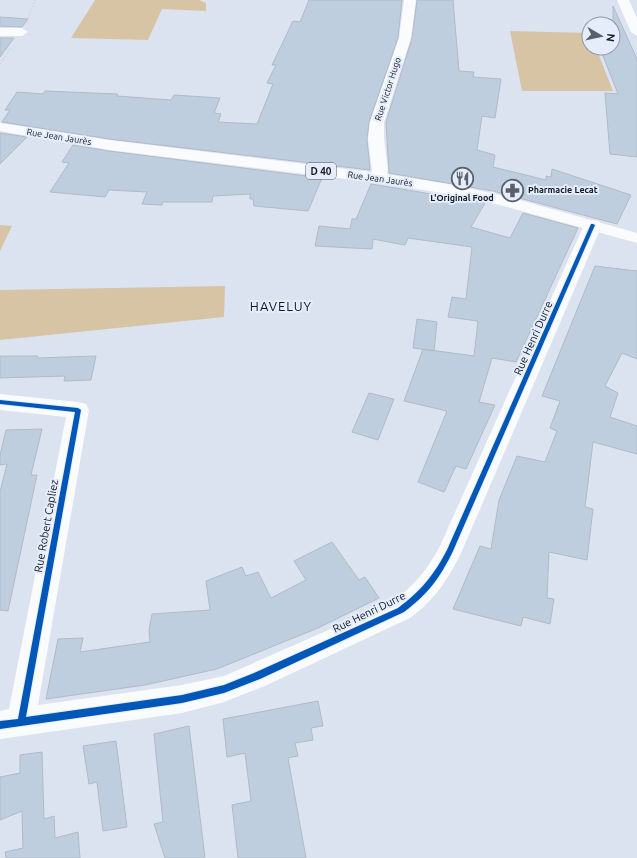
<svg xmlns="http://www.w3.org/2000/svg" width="637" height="858" font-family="Ubuntu,sans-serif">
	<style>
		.green { fill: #d6c4a4 }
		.building { fill: #becedf; stroke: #b1bac6 }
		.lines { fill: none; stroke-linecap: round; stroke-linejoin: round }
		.path { stroke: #cfd1d6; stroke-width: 1.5; stroke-dasharray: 1 2; stroke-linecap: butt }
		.minor { fill: #fafbfd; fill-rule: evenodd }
		.major { fill: #fafbfd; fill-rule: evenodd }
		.cycleway-casing { stroke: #e5edfa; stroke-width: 2 }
		.cycleway { fill: #0057b8; fill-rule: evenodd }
		.labels { text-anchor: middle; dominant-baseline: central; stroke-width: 4; stroke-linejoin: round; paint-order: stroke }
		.far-street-label { font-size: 9px; fill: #131a25; stroke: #e5edfa }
		.far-poi-label { font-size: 9px; font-weight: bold; fill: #131a25; stroke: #e5edfa; text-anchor: start }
		.shield { fill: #e5edfa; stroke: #525965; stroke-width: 1 }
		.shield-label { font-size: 10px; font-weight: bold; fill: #131a25 }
		.street-label { font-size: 11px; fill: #131a25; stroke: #e5edfa }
		.quarter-label { font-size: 13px; letter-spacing: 1px; fill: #131a25; stroke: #e5edfa }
	</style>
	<rect width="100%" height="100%" fill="#dbe3f1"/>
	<path class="green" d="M95,0h104l7,3v8l-44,-2 -14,31 -77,-2z
		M510,31l79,2v15h7l17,43h-91z
		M0,225l12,1 -12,25z
		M225,286l-1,31 -224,23v-50z"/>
	<path class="building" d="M309,0h93l-4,38 -29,84 -2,17 3,31 -261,-31 -107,-17 8,-12h-5l12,-18 26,2 2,-3 73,3 -1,2 54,4 3,-5 46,3 -6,15 7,1 -3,8 39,2 16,-40 -6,-1 9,-18h-4l21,-44 7,1z
		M417,0h36l6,71 15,1 -1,5 28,2 -6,39 -13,-2 -5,34 18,5 -2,12 53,13v-4l5,1 1,-8 79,26 -14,29 -124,-33 -104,-18 -3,-51 26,-84z
		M613,6l24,53v98l-27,-3 -5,-61 13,1 -18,-46h13z
		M0,17l28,2 -6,8 -22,-1z
		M0,38h14l-14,19z
		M0,133l27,4 -27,27z
		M73,145l36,6 213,27 -14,33 -54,-5 -1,-7h-3v-5l-37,2 -1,6h-49l-1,3 -20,-1 5,-12 -38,-2 -4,7 -55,-5 19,-29 -7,-1z
		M371,184l114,19 -14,24 39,11 13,-25 55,15 -62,134 -24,-4 -13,44 16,3 -29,64 -10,-3 -12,26 -26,-10 29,-71 -43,-10 19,-52 51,7 4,-35 -30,-4 4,-20 14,2 6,-52 -64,-9 -3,7 -32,-6 -1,10 -57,-3 4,-20 31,3 2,-10h4z
		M595,266l42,5v88l-15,-6 -17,33 13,7 -8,24 27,9v28l-44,-12 -8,65 8,2 -6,51 -38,-8 -2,46 7,1 -4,25 -27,-7 -2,9 -68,-17 27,-63 11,3 8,-49 18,-44 28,6 12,-31 -7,-3 10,-27 -18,-5z
		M417,319l20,3 -3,29 -21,-3z
		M0,356h38l-1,2 59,-2 -5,24 -27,1 1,-5 -65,2z
		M369,393l25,6 -16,41 -26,-8z
		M42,429l-11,46h6l-29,136 -8,-1v-118l7,-28 -7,1v-10l6,-25z
		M332,542l27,38 6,-3 14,21 -61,30 -101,41 -72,16 -99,14 12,-60 25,-1 -3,14 70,-10 -1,-12 3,-16 58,-4 -4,-29 36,-14 4,9 12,-4 13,26 35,-18 -12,-19z
		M318,701l5,25 -12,2 2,12 -18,3 3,13 -10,2 18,100h-68l-6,-53 19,-4 -6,-48 -18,4 -4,-38z
		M189,726l16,132h-40l-11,-34 9,-2 -9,-88z
		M116,741l11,86 -24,4 -6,-49 -8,2 -6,-38z
		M42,752l2,67 10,-3 1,22 23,-6 2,26h-74l-1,-6 18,-4 -1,-37 -22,9v-43l20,-4v-18z"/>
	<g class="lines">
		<path class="path" d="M28,18l7,-18
			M0,64l11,-16"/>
		<path class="minor" d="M404,0h12l-5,38 -27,84v17l4,31 -3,11 -6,2 -6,-2 -2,-3 1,-8 -4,-31 2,-17 29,-84z
			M617,0h12l8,18v18l-6,-4z
			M0,28h22l6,4 -6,4h-22z
			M593,220l6,1 3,4 -140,326c-13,27 -27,49 -52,67l-143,67 -43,17 -42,11 -182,26v-28l9,-2 57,-292 -66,-7v-16l78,8 8,2 3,6 -51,295 144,-20 42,-9 168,-74c21,-15 35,-32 47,-54l145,-323 3,-4z"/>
		<path class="major" d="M0,123l109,17 270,33 69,11 61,13 128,36v10l-137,-38 -52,-11 -69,-11 -270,-33 -109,-19z"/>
		<defs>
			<path id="cycleway" d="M591,224h2l2,1 -142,326c-13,27 -25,43 -49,61l-144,67 -36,14 -42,10 -182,26v-8l18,-2 57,-307 -75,-8v-4l78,8 3,2 -55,307 156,-22 42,-10 30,-12 144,-65c23,-17 36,-33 49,-58z"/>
		</defs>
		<use href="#cycleway" class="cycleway-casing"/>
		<use href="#cycleway" class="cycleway"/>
	</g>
	<defs>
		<symbol id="restaurant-ring" viewBox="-11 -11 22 22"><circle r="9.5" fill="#e5edfa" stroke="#59606c" stroke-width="1.5"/><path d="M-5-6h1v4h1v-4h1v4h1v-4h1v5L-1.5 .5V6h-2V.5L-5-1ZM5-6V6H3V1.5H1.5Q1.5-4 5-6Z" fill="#59606c"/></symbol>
		<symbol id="pharmacy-ring" viewBox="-11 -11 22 22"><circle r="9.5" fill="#e5edfa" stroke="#59606c" stroke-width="1.5"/><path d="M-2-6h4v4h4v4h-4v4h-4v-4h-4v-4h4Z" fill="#59606c"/></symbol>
	</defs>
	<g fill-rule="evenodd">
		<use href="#restaurant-ring" x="450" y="166" width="25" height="25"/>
		<use href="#pharmacy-ring" x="500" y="178" width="25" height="25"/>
	</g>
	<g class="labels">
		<g class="far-street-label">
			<text transform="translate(388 89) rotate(-72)">Rue Victor Hugo</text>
			<text transform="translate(59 137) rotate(9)">Rue Jean Jaurès</text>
			<text transform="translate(380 179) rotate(8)">Rue Jean Jaurès</text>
		</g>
		<g class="far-poi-label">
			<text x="528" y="190">Pharmacie Lecat</text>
			<text x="462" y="198" text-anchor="middle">L'Original Food</text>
		</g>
		<rect class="shield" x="306" y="163" width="30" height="16" rx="3"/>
		<g class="shield-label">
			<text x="321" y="171">D 40</text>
		</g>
		<g class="street-label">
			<text transform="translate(533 338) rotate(-66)">Rue Henri Durre</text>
			<text transform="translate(46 526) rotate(-80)">Rue Robert Capliez</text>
			<text transform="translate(369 612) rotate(-26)">Rue Henri Durre</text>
		</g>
		<g class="quarter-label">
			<text x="281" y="306">HAVELUY</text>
		</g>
	</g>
	<g transform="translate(601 36) rotate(99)"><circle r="19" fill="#e5edfa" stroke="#9199a5"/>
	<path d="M0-3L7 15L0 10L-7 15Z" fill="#59606c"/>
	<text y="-6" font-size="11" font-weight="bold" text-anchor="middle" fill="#131a25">N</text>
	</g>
</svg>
